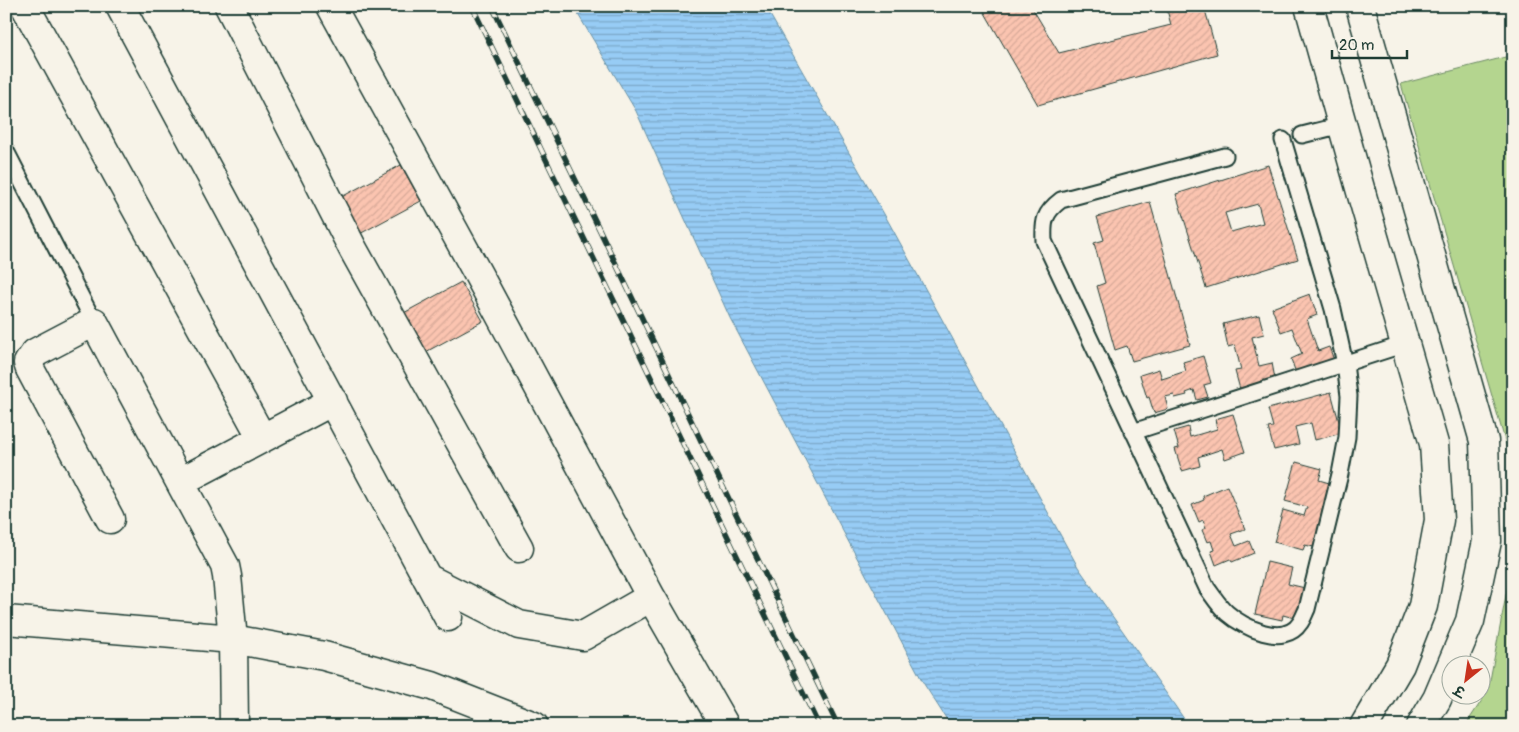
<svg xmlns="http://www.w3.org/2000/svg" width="1519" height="732" font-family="Pangolin,'Playpen Sans Deva',sans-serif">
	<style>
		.park { fill: #b4d58f; stroke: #6a8962 }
		.water { fill: url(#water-rules); stroke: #6793a8 }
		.building { fill: url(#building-hatch); stroke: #1f3d34; fill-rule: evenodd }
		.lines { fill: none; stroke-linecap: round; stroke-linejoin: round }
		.lane-casing { stroke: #1f3d34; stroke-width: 19 }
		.street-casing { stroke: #1f3d34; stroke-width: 31 }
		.secondary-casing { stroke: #1f3d34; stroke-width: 31 }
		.lane { stroke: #f7f3e8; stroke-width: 15 }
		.street { stroke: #f7f3e8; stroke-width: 28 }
		.secondary { stroke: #f7f3e8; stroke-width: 28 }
		.rail-casing { stroke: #1f3d34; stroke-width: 5.5 }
		.rail { stroke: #f7f3e8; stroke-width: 4; stroke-dasharray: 11; stroke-linecap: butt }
	</style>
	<defs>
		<pattern id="water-rules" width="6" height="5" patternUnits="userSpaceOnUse" patternTransform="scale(1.25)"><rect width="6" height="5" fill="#97ccf5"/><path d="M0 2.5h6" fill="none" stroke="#7ba7c7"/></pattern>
		<pattern id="building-hatch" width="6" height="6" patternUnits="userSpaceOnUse" patternTransform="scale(1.25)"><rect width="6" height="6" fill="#fbc4b0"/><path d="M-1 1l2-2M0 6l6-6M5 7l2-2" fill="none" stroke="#d7a998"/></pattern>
	</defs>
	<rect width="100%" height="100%" fill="#f7f3e8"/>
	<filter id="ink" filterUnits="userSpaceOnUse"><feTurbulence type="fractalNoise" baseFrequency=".02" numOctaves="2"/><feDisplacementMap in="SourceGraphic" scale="10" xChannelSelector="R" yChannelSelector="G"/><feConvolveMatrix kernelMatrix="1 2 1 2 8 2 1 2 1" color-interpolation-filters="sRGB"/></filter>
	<g filter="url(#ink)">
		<path class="park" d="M1513,55v413l-112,-384z
			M1513,558v168h-48l23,-35z"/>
		<path class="water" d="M573,6h192l123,215 190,346 111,159h-238l-27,-42 -194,-366 -94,-207z"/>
		<path class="building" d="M981,6h50l28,47 112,-28 -5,-19h38l13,48 -179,51z
			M401,165l20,36 -67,36 -20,-36z
			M1268,165l30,94 -92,29 -30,-94zM1258,204l5,19 -32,9 -6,-19z
			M1150,202l40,143 -58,16 -5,-15 -12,4 -18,-64 8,-3 -11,-40 10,-3 -7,-23z
			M461,282l22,39 -61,33 -22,-39z
			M1310,294l7,21 -10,4 11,32 11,-4 7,18 -40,8 -5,-14 11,-5 -10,-26 -11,4 -9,-24z
			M1259,315l5,19 -12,3 7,29 13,-3 3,16 -17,4 1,6 -18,4 -6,-22 6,-1 -6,-25 -7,2 -5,-23z
			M1203,356l8,27 -7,2 4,12 -11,3 -3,-10 -8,3 1,2 -12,3 -1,-3 -9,2 3,12 -14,4 -5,-16 -2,1 -7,-23 19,-6 3,10 24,-8 -3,-9z
			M1331,392l11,41 -27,7 -4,-17 -16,4 4,17 -25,6 -6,-22 5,-1 -5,-18z
			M1233,414l12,38 -20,7 -3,-10 -24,8 2,9 -18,5 -7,-22 4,-1 -5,-17 14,-4 2,10 27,-8 -2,-10z
			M1296,462l26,7 -3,11 17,5 -18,63 -13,-3 -2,5 -29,-8 9,-32 21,6 3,-9 -22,-6z
			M1227,486l18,43 -14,5 5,12 13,-5 5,12 -22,9 -2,-3 -14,6 -5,-14 3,-1 -3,-9 -4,1 -5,-12 4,-2 -3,-8 -4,2 -7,-17 12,-5 -1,-4z
			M1267,562l25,6 -4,16 17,4 -7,31 -15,-4 -1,5 -27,-6z"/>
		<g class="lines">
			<defs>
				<path id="lane" d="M1302,135l40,-10
					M6,151l88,171
					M1225,156l-164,44c-17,13 -18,21 -17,41l163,347c6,8 12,18 20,25 16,14 57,35 73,10 3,-4 5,-10 7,-14l33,-135 7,-37 2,-41 -4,-32 -12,-55 -50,-169
					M1133,432l272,-88"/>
				<path id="street" d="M25,6l237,432
					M120,6l328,611
					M229,6l124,243 166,299
					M331,6l148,270 172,321 74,129
					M180,482l153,-81
					M110,519l-80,-150 -2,-6 7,-10 59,-31 131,244 2,10 6,63 1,87
					M427,578l92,47 64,11 68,-39
					M6,620l227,19 91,17 108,30 102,40"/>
				<path id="secondary" d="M1309,6l54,193 71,245 5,76 -16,86 -23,59 -36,61
					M1360,6l124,435 3,100 -17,80 -33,78 -16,27"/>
			</defs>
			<use href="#lane" class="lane-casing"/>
			<use href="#street" class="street-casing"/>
			<use href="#secondary" class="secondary-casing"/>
			<use href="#lane" class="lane"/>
			<use href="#street" class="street"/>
			<use href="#secondary" class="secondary"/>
			<defs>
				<path id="rail" d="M472,6l347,720
					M492,6l346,720"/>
			</defs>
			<use href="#rail" class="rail-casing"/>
			<use href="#rail" class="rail"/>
		</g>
	</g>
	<rect width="1519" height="732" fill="none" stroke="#f7f3e8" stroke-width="25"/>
	<rect x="12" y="12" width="1494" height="707" fill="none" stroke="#1f3d34" stroke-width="2" filter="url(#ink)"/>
	<g transform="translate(1466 680) rotate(210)"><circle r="24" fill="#f7f3e8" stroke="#a1aaa0"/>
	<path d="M0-4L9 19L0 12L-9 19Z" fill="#c8321e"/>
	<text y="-8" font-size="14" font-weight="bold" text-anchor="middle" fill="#1f3d34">उ</text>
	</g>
	<path d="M1332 50v8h75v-8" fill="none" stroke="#1f3d34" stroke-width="2.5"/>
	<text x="1339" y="50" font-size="15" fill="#1f3d34" stroke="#f7f3e8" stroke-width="4" paint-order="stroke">20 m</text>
</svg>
